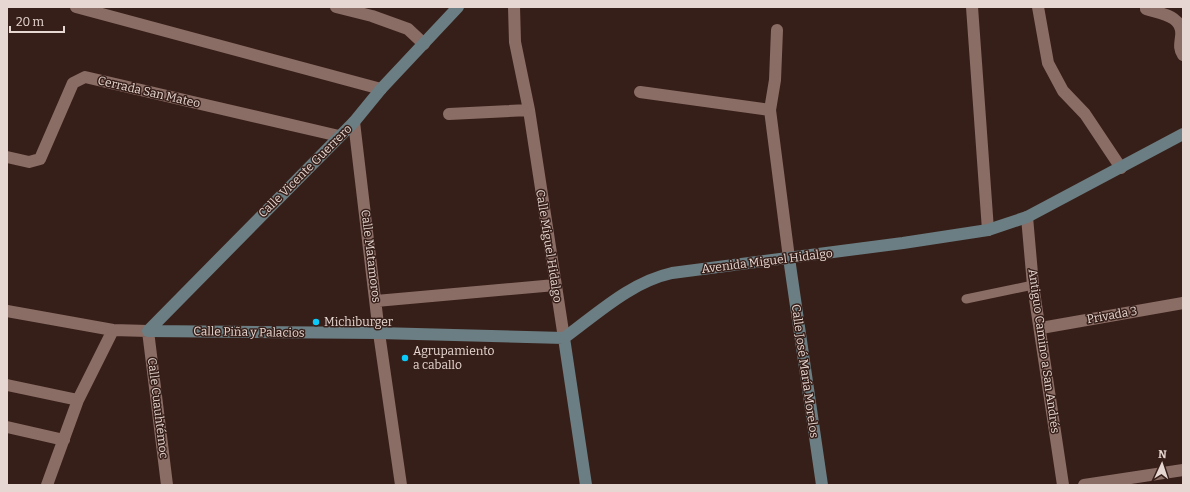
<svg xmlns="http://www.w3.org/2000/svg" width="1190" height="492" font-family="Bitter,serif">
	<style>
		.lines { fill: none; stroke-linecap: round; stroke-linejoin: round }
		.lane { stroke: #8a6d65; stroke-width: 9 }
		.street { stroke: #8a6d65; stroke-width: 12 }
		.secondary { stroke: #6b7e83; stroke-width: 12 }
		.poi-dot { fill: #0acafa; stroke: #371f19; stroke-width: 1.5 }
		.labels { text-anchor: middle; dominant-baseline: central; stroke-width: 3; stroke-linejoin: round; paint-order: stroke }
		.street-label { font-size: 12px; fill: #e7d7d2; stroke: #371f19 }
		.poi-label { font-size: 12px; fill: #e7d7d2; stroke: #371f19; text-anchor: start }
	</style>
	<rect width="100%" height="100%" fill="#371f19"/>
	<g class="lines">
		<path class="lane" d="M966,299l67,-14"/>
		<path class="street" d="M76,7l305,82
			M336,7l36,9 36,13 16,15
			M514,7l1,35 14,68 35,228
			M972,7l16,223
			M1038,7l10,56 15,28 22,23 36,54
			M1146,9c16,5 38,7 35,28 -1,8 -2,12 2,18
			M777,30l-2,50 -5,30 19,148
			M640,92l130,18
			M449,114l80,-4
			M354,122l25,211 22,152
			M7,157l22,5 11,-3 33,-76 12,-6 254,59
			M1027,217l6,68 30,200
			M376,301l179,-16
			M7,311l106,19 35,1 19,154
			M1041,328l142,-25
			M7,385l71,15
			M7,427l57,13
			M47,485l31,-85 35,-70
			M1084,485l99,-15"/>
		<path class="secondary" d="M789,258l33,227
			M148,331l206,-209 27,-33 77,-82
			M148,331l231,2 185,5
			M564,338c34,-25 67,-56 108,-65l231,-30 85,-13 39,-13 156,-83
			M564,338l22,147"/>
	</g>
	<g class="poi-dot">
		<circle cx="316" cy="322" r="4"/>
		<circle cx="405" cy="358" r="4"/>
	</g>
	<g class="labels">
		<g class="street-label">
			<text transform="translate(149 92) rotate(13)">Cerrada San Mateo</text>
			<text transform="translate(305 171) rotate(-45)">Calle Vicente Guerrero</text>
			<text transform="translate(549 246) rotate(81)">Calle Miguel Hidalgo</text>
			<text transform="translate(371 256) rotate(83)">Calle Matamoros</text>
			<text transform="translate(767 261) rotate(-7)">Avenida Miguel Hidalgo</text>
			<text transform="translate(1112 315) rotate(-10)">Privada 3</text>
			<text transform="translate(249 332) rotate(1)">Calle Piña y Palacios</text>
			<text transform="translate(1044 351) rotate(82)">Antiguo Camino a San Andrés</text>
			<text transform="translate(805 371) rotate(82)">Calle José María Morelos</text>
			<text transform="translate(158 408) rotate(83)">Calle Cuauhtémoc</text>
		</g>
		<g class="poi-label">
			<text x="324" y="322">Michiburger</text>
			<text x="413" y="351">Agrupamiento<tspan x="413" dy="14">a caballo</tspan></text>
		</g>
	</g>
	<rect width="1190" height="492" fill="none" stroke="#e7d7d2" stroke-width="16"/>
	<g transform="translate(1162 464) rotate(3)" stroke="#371f19" stroke-width="3" paint-order="stroke">
	<path d="M0-3L7 15L0 10L-7 15Z" fill="#e7d7d2"/>
	<text y="-6" font-size="11" font-weight="bold" text-anchor="middle" fill="#e7d7d2">N</text>
	</g>
	<path d="M10 26v6h54v-6" fill="none" stroke="#e7d7d2" stroke-width="2"/>
	<text x="16" y="26" font-size="12" fill="#e7d7d2" stroke="#371f19" stroke-width="3" paint-order="stroke">20 m</text>
</svg>
